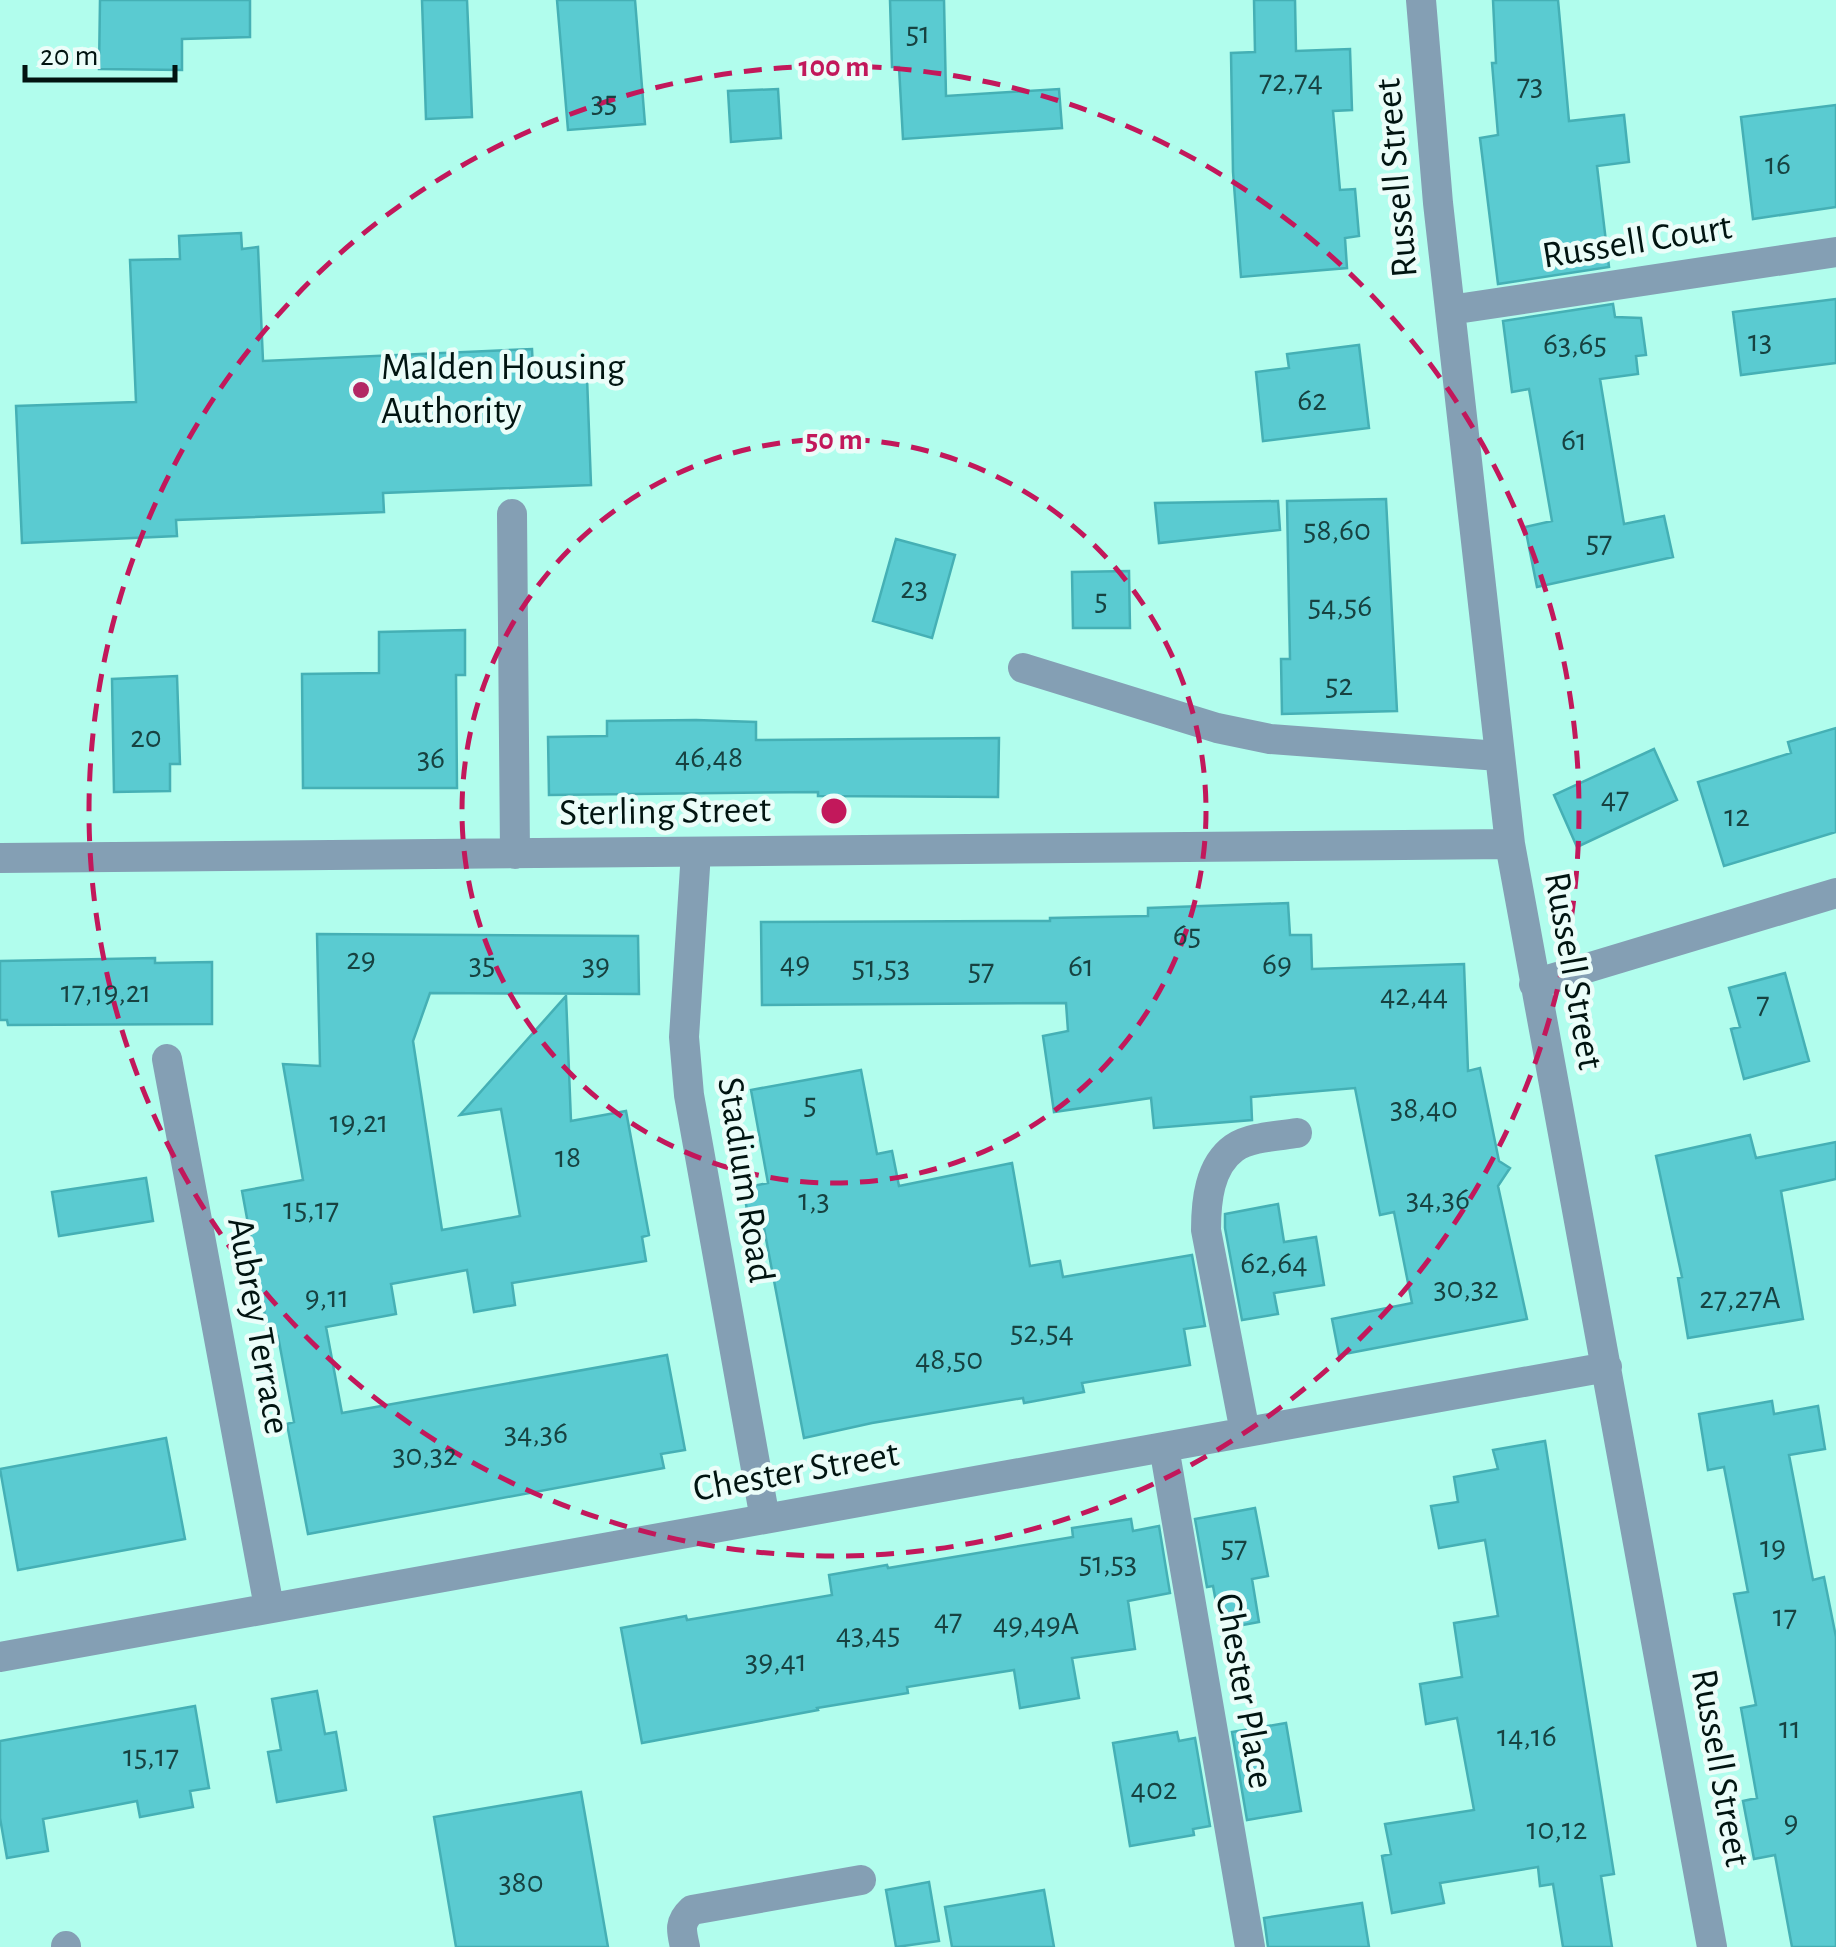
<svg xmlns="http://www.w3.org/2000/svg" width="1836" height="1947" font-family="'Alegreya Sans',sans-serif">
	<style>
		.building { fill: #5acbd1; stroke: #45b0b5; stroke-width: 2.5 }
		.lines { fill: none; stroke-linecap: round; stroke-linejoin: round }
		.minor { stroke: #849fb4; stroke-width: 30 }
		.ring { fill: none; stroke: #c2185b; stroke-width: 5; stroke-dasharray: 18 12 }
		.poi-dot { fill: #b32863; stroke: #ebfdf9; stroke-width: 4 }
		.labels { text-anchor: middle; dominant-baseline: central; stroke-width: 9; stroke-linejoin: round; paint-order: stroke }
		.number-label { font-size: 32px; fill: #174241 }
		.street-label { font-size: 38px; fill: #011411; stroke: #ebfdf9 }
		.poi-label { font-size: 38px; fill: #011411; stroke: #ebfdf9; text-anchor: start }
		.centre { fill: #c2185b; stroke: #ebfdf9; stroke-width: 5 }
		.ring-label { font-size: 30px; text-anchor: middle; font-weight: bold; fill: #c2185b; stroke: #ebfdf9; stroke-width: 9; stroke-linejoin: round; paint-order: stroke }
	</style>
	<rect width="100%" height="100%" fill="#b1fded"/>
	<path class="building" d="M100,0h150v37l-68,2v31l-83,-1z
		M422,0h45l5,117 -46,2z
		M557,0h78l10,124 -77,6z
		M890,0h54l2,96 113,-7 3,39 -159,11 -4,-72h-7z
		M1254,0h41l1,51 54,-2 2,61 -19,1 7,79 15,-1 4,47 -14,2 2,30 -106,9 -8,-105 -2,-119 24,-1z
		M1493,0h65l11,121 55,-6 5,47 -32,4 12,101 -111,17 -18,-146 18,-3 -6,-72h4z
		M778,89l3,49 -50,4 -3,-51z
		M1836,105v102l-83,12 -12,-102z
		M241,233l1,16 16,-2 5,114 269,-12 1,20h12l1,10 41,-2 4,108 -208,8 1,19 -208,8 1,16 -155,7 -6,-137 120,-4 -6,-142 50,-1 -1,-23z
		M1836,299v64l-95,12 -8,-63z
		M1613,304l2,13 26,1 5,37 -10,1 2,18 -38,5 24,145 40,-8 9,41 -136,30 -12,-60 27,-6 -23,-132 -17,3 -9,-71z
		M1359,345l10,83 -106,13 -7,-69 33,-4 -2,-14z
		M1386,499l11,212 -115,3 -1,-55h9l-3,-158z
		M1278,501l2,29 -121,13 -4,-40z
		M896,539l59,16 -23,83 -59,-17z
		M1129,571l1,57h-57l-1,-56z
		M465,630v45h-9l1,113h-154l-1,-114 77,-1v-41z
		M177,676l3,88h-10v27l-56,1 -2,-113z
		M696,720l60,2v18l243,-2 -1,59 -180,-1v-4l-269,3 -1,-58 59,-1v-15z
		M1836,728v104l-112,34 -26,-84 93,-29 -3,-11z
		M1654,749l23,51 -100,47 -23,-52z
		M1288,903l2,32h21l1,34 152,-5 4,107 12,-3 19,93 11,7 -12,18 29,133 -188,36 -7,-36 80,-16 -18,-91 -14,3 -25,-127 -104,9 1,23 -98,8 -3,-30 -97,14 -11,-76 25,-5 -2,-28 -304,2 -1,-83 289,-1v-3l98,-2v-8z
		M317,934l321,2 1,58 -209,-1 -17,48 29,189 78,-14 -19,-107 -41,6 106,-119 5,125 55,-10 23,124 -7,2 4,24 -134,22 3,22 -41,7 -7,-42 -76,14 5,30 -70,13 16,86 325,-58 18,95 -24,4 3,14 -356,66 -21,-110 7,-2 -16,-86 -9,2 -27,-147 61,-11 -20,-116 37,2z
		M155,958v5l57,-1v62l-204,1 -1,-5h-7v-59z
		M1785,973l24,88 -65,18 -13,-50 9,-2 -11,-39z
		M861,1070l16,84 15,-3 7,35 113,-23 18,103 30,-5 3,16 129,-22 13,71 -21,3 6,36 -108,18 2,9 -60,11 -1,-5 -151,25 -68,15 -41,-215 -13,3 -7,-38 25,-5 -17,-93z
		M1750,1135l6,23 80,-16v37l-55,12 22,128 -115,19 -10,-60 4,-1 -26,-121z
		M146,1178l7,43 -94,15 -7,-44z
		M1278,1204l6,38 32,-5 8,48 -50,8 4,21 -36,6 -17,-92v-14z
		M1772,1401l2,13 44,-8 7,43 -36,6 24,125 11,-3 12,60v310h-44l-17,-92 -21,4 -11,-58 14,-3 -16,-90 15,-3 -22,-111 14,-2 -24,-125 -16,3 -9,-56z
		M166,1438l19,101 -167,31 -18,-101z
		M1545,1441l69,433 -13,2 11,71h-49l-10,-63 -13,2 -2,-19 -98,16 4,20 -52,10 -10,-57 9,-2 -6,-30 89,-14 -17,-92 -31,6 -6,-40 42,-7 -8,-54 44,-7 -13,-76 -46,8 -8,-42 27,-4 -4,-25 44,-8 -5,-19z
		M1255,1508l13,68 -16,3 7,43 -38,7 -8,-43 -6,1 -12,-68z
		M1131,1519l2,12 26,-5 11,67 -42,8 7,48 -63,9 7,40 -59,10 -6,-38 -107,17 1,6 -91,15 1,2 -176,33 -21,-115 65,-12 1,4 145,-25 -3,-20 58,-10 1,3 185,-31 -1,-9z
		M317,1691l8,43 11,-2 10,58 -69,12 -9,-50 13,-2 -9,-51z
		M195,1706l14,82 -19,3 3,16 -53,10 -3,-16 -94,18 5,32 -41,7 -7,-40v-77z
		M1286,1723l15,88 -54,9 -15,-88z
		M1177,1732l2,9 16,-3 15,88 -17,3 1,6 -64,11 -17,-103z
		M581,1792l27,155h-152l-22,-130z
		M929,1882l10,59 -43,6 -10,-57z
		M1044,1890l10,57h-102l-7,-40z
		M1362,1903l7,44h-101l-4,-29z"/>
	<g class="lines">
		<path class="minor" d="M1421,0l17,203 72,641 202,1103
			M1450,310l386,-58
			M512,514l3,340
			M1023,668l194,60 53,11 229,17
			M696,852l-12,185 5,58 76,424
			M0,858l1510,-14
			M1534,984l302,-91
			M167,1059l102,548
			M1245,1432l-39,-202c0,-28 3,-64 28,-82 15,-11 44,-12 63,-15
			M1164,1447l86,500
			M0,1657l1607,-290
			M66,1946v1
			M685,1947c-4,-17 -6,-25 7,-37l169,-30"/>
	</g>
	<g class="ring">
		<circle cx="834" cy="811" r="372"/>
		<circle cx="834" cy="811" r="745"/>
	</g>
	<circle class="poi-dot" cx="361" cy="390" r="10"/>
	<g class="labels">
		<g class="number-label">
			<text x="918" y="33">51</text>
			<text x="1291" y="81">72,74</text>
			<text x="1530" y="85">73</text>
			<text x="604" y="102">35</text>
			<text x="1778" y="164">16</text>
			<text x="1760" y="341">13</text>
			<text x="1575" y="344">63,65</text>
			<text x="1312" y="400">62</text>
			<text x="1574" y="440">61</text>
			<text x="1337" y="530">58,60</text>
			<text x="1599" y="542">57</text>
			<text x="914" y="588">23</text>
			<text x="1101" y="600">5</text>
			<text x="1340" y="606">54,56</text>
			<text x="1339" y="685">52</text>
			<text x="146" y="737">20</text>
			<text x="709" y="757">46,48</text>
			<text x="431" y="758">36</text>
			<text x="1615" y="798">47</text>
			<text x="1737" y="816">12</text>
			<text x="1187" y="935">65</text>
			<text x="361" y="959">29</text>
			<text x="795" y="963">49</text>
			<text x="482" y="964">35</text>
			<text x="1277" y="964">69</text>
			<text x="596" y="965">39</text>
			<text x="1081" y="966">61</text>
			<text x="881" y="967">51,53</text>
			<text x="981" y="970">57</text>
			<text x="106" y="992">17,19,21</text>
			<text x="1414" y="995">42,44</text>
			<text x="1763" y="1003">7</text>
			<text x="810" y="1104">5</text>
			<text x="1424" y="1108">38,40</text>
			<text x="359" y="1122">19,21</text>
			<text x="568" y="1157">18</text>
			<text x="1438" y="1199">34,36</text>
			<text x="814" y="1200">1,3</text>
			<text x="311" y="1209">15,17</text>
			<text x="1274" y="1263">62,64</text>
			<text x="1466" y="1288">30,32</text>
			<text x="327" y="1297">9,11</text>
			<text x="1740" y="1298">27,27A</text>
			<text x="1042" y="1332">52,54</text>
			<text x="949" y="1359">48,50</text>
			<text x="536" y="1433">34,36</text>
			<text x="425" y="1455">30,32</text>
			<text x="1234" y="1547">57</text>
			<text x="1773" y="1547">19</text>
			<text x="1108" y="1563">51,53</text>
			<text x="1785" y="1616">17</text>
			<text x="948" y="1620">47</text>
			<text x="1036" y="1624">49,49A</text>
			<text x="868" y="1634">43,45</text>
			<text x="776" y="1661">39,41</text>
			<text x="1790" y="1728">11</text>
			<text x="1527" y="1736">14,16</text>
			<text x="151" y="1756">15,17</text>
			<text x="1154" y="1789">402</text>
			<text x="1791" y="1822">9</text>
			<text x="1557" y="1829">10,12</text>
			<text x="521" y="1882">380</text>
		</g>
		<g class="street-label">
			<text transform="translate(1397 178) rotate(-95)">Russell Street</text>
			<text transform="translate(1637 242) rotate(-9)">Russell Court</text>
			<text transform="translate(665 812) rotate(-1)">Sterling Street</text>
			<text transform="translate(1573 971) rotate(80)">Russell Street</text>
			<text transform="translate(745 1180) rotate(81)">Stadium Road</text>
			<text transform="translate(258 1326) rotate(80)">Aubrey Terrace</text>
			<text transform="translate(796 1472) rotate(-10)">Chester Street</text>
			<text transform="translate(1244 1691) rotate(80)">Chester Place</text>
			<text transform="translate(1720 1768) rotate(80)">Russell Street</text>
		</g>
		<g class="poi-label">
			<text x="381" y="368">Malden Housing<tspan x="381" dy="44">Authority</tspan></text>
		</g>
	</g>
	<circle cx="834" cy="811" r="15" class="centre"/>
	<g class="ring-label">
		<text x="834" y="76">100 m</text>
		<text x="834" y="449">50 m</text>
	</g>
	<path d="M25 65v15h150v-15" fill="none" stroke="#011411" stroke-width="5"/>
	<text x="40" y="65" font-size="30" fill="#011411" stroke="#ebfdf9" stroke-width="8" paint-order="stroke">20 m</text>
</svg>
